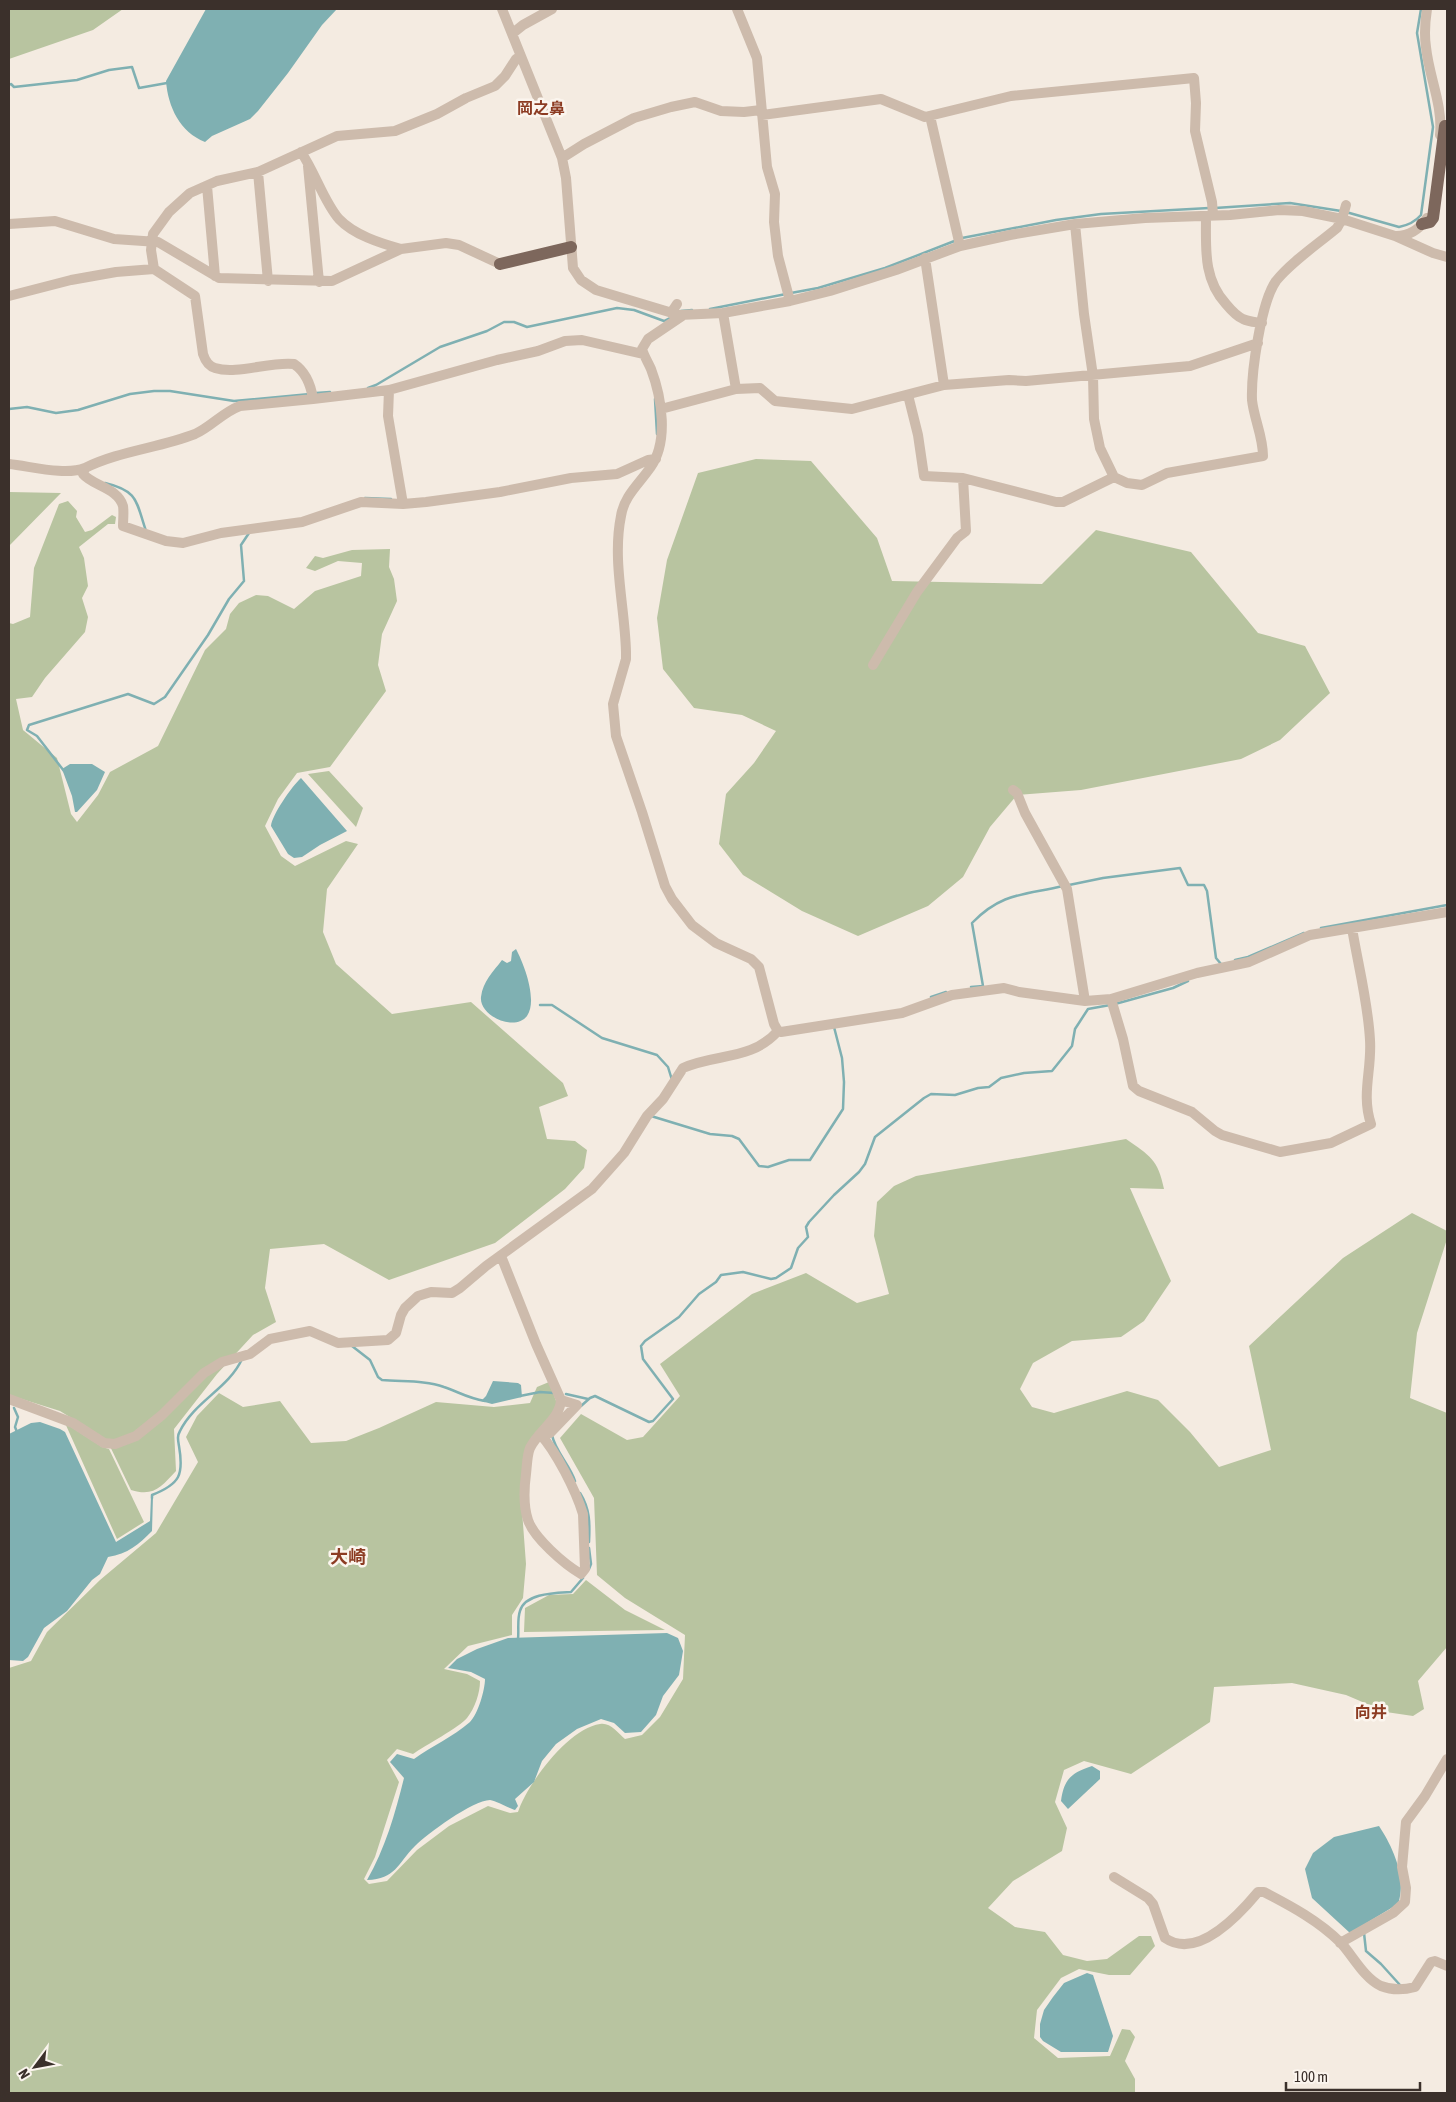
<svg xmlns="http://www.w3.org/2000/svg" width="1456" height="2102" font-family="'Asap Condensed','Noto Sans JP',sans-serif">
	<style>
		.green { fill: #b8c4a0 }
		.water { fill: #7fb0b2 }
		.lines { fill: none; stroke-linecap: round; stroke-linejoin: round }
		.stream { stroke: #7fb0b2; stroke-width: 2.5 }
		.minor { stroke: #cdbbac; stroke-width: 10 }
		.major { stroke: #7d675c; stroke-width: 12 }
		.labels { text-anchor: middle; dominant-baseline: central; stroke-width: 5; stroke-linejoin: round; paint-order: stroke }
		.neighbourhood-label { font-size: 16px; font-weight: bold; fill: #8c3b22; stroke: #fbf5ee }
		.quarter-label { font-size: 18px; font-weight: bold; fill: #8c3b22; stroke: #fbf5ee }
	</style>
	<rect width="100%" height="100%" fill="#f4ebe1"/>
	<path class="green" d="M9,9h114l-30,21 -84,29z
		M756,459l55,2 66,77 15,43 150,3 54,-54 95,22 67,81 47,13 25,47 -50,47 -39,19 -160,31 -64,5 -27,32 -27,50 -35,29 -70,30 -56,-25 -59,-36 -24,-31 7,-50 28,-31 22,-32 -34,-16 -48,-7 -31,-39 -6,-51 10,-58 31,-87z
		M9,492l52,1 -52,53z
		M68,501l9,10 -1,6 9,15 7,-2 20,-15 4,2 -1,7h-7l-29,23 5,11 4,28 -6,12 6,19 -3,15 -40,46 -13,19 -16,2 7,31 34,28 14,56 6,8 21,-27 12,-23 48,-26 47,-96 21,-21 4,-15 9,-11 17,-8 12,1 26,13 21,-18 46,-15 1,-13 -24,-2 -23,10 -9,-3 9,-12 8,2 29,-8 38,-1 -1,18 5,12 3,22 -15,33 -4,31 8,26 -56,76 -33,6 -19,26 -13,27 16,30 14,10 51,-25 12,3 -31,45 -4,43 13,32 56,50 79,-12 92,81 5,13 -29,11 8,32 28,2 12,9 -3,18 -19,21 -70,54 -106,37 -65,-36 -54,5 -5,39 11,34 -23,13 -36,39 -43,55 2,42c-15,16 -22,26 -45,19l-24,-50 -47,-29 -51,-16v-772l4,1 17,-7 4,-49 25,-64z
		M329,771l34,37 -7,19 -48,-53z
		M1126,1139c24,17 32,20 38,50l-34,-1 41,93 -27,40 -23,16 -49,4 -39,22 -13,26 12,18 22,6 73,-22 31,9 32,32 29,35 52,-17 -22,-104 94,-88 69,-45 35,18v8l-30,94 -7,65 37,15v234l-29,34 6,28 -11,7 -27,-4 -40,-17 -54,-12 -78,4 -4,35 -79,52 -47,-13 -20,9 -9,32 12,26 -5,23 -49,30 -25,27 27,19 30,5 18,23 24,6 20,-2 32,-23h12l4,10 -25,29h-21l-30,-6 -18,9 -24,32 -3,28 24,20 52,-2 12,-27 8,1 5,7 -10,24 10,18v13l30,1h-1156v-425l22,-7 16,-29 53,-52 56,-47 42,-71 -12,-25 11,-21 22,-23 24,14 37,-6 31,42 35,-2 33,-13 57,-26 58,5 36,-4 7,-16 12,-5 9,24 -24,30 -13,61 5,67 -3,34 -11,17v20l-44,11 -24,23 23,5 13,7c0,12 -5,27 -13,37 -7,9 -43,28 -54,36l-16,-5 -10,11 12,22 -24,75 -11,22 5,5 18,-3 30,-31 32,-24 39,-20 22,7 8,-1c9,-28 51,-84 82,-88 10,-2 18,9 25,15l17,-4 18,-18 23,-38 2,-44 -60,-37 -28,-23 -3,-77 -34,-60 21,-24 46,26 16,-3 37,-41 -20,-32 92,-70 54,-21 51,30 32,-9 -15,-58 3,-34 17,-16 22,-10z
		M65,1423l37,24 7,2 35,73 -27,17z
		M586,1580l39,30 40,20 -141,2 1,-24 24,-13 24,-1z"/>
	<path class="water" d="M206,9h131l-15,16 -34,48 -30,38 -8,8 -38,17 -7,6c-25,-10 -37,-35 -39,-61z
		M70,764h22l13,8 -8,18 -20,22h-2l-3,-16 -10,-27z
		M301,778l46,53 -27,14 -18,12 -8,1 -6,-4 -17,-28c1,-11 21,-40 30,-48z
		M516,949c8,15 22,51 11,67 -12,16 -48,0 -46,-19 2,-16 12,-25 21,-37l5,3 4,-2 1,-9z
		M493,1381l25,2 3,2 1,12 -30,7 -11,-3 5,-5z
		M40,1422l20,7 5,3 51,110 34,-21 1,-25h2l-1,35c-13,13 -24,23 -44,26l-8,17 -8,6 -25,31 -23,17 -16,29 -5,4 -14,-1v-226l22,-11z
		M667,1633l11,5 5,13 -4,24 -16,21 -7,19 -15,17 -16,1 -11,-10 -13,-4 -24,10 -21,15 -14,17 -8,21 -19,17 3,7 -3,4c-7,-2 -18,-9 -25,-10 -17,0 -63,34 -75,46 -18,18 -19,33 -48,34 18,-31 28,-66 37,-102l-14,-16 7,-8 17,5c18,-13 39,-22 56,-37 8,-8 15,-32 15,-43l-14,-7 -23,-4 9,-9 20,-10 31,-11z
		M1092,1766l8,5v8l-32,30 -7,-8c3,-22 10,-28 31,-35z
		M1379,1826c14,21 28,52 19,78l-48,29 -38,-35 -7,-29 8,-16 21,-16z
		M1087,1973l6,2 20,61 -5,16h-47l-18,-11 -3,-4v-13l4,-14 9,-13 11,-14z"/>
	<g class="lines">
		<path class="stream" d="M9,85l2,-1 3,3 63,-7 32,-10 23,-3 7,21 28,-5
			M1215,208l75,-5 51,8
			M1346,212l53,15c10,-2 16,-5 22,-12l12,-88 -16,-94 4,-24
			M962,238l94,-18 45,-6 108,-6
			M791,293l27,-5 67,-20 72,-28
			M710,309l76,-15
			M681,311l11,-1
			M368,388l8,-3 64,-38 47,-16 17,-9h10l13,5 90,-19 17,2 30,11 8,-4
			M316,393l14,-1
			M655,399l2,35
			M9,409l18,-2 29,6 22,-3 52,-16 24,-3h16l64,10 76,-7
			M105,483c34,8 31,19 41,48
			M365,498l26,1
			M64,771l-27,-35 -10,-6 2,-5 99,-31 26,10 11,-7 43,-62 21,-36 15,-18 -3,-36 8,-12
			M1069,885l34,-7 77,-10 8,17h16l3,6 9,67 5,6
			M1321,928l126,-23
			M1235,960l13,-3 56,-24
			M971,987l12,-1 -11,-63c30,-31 53,-28 91,-37
			M931,997l15,-5
			M1115,1004l58,-16 15,-7
			M540,1005h12l50,33 55,17 11,12 4,13
			M651,1116l59,18 22,2 7,3 20,27 9,1 21,-7h21l33,-51 1,-27 -2,-24 -8,-31
			M352,1346l18,14 8,17 4,3c20,2 43,0 62,7 15,5 23,11 41,14
			M566,1394l22,5
			M520,1396l20,-4 14,1
			M581,1406l9,-8 5,-2 54,26 4,-1 20,-22 -30,-40 -2,-13 4,-5 34,-24 20,-23 17,-12 5,-7 22,-3 28,7 5,-1 15,-10 7,-20 10,-11 -2,-10 3,-5 25,-27 25,-23 6,-8 10,-27 49,-39 7,-4 24,1 23,-7 11,-1 12,-9 23,-5 28,-2 20,-25 3,-17 13,-20 22,-4
			M14,1408l4,9 -3,10 2,5
			M552,1435c3,16 18,30 23,46
			M580,1493c10,16 10,30 9,49
			M152,1498v-3c28,-11 32,-20 27,-49 -1,-6 -2,-10 1,-15 14,-29 49,-43 62,-72
			M589,1569l2,-5 -2,-16
			M518,1639c1,-8 -1,-20 2,-28 5,-18 36,-18 51,-19l12,-14
			M1364,1933l2,18 15,13 19,21"/>
		<path class="minor" d="M502,9l60,149 4,20 7,90 8,12 15,10 83,25 44,-2 67,-12 40,-10 66,-21 64,-24 50,-11 65,-11 70,-6 85,-3 49,-5 24,1 39,8 53,17 38,17 14,4
			M737,9l20,49 10,109 8,27 -1,28 4,34 12,45
			M1427,9c-2,13 -3,25 -1,38 3,30 17,58 14,88
			M513,33l10,-8 29,-16
			M762,115l119,-16 44,18 86,-21 183,-18 2,25 -1,28 17,71 1,13
			M930,116l30,130
			M301,152c14,20 23,50 38,67 15,16 41,24 62,30
			M562,158l22,-14 50,-26 37,-11 24,-5 26,9 23,1 17,-2
			M308,166l11,116
			M258,172l10,109
			M207,186l8,90
			M1206,216c0,32 -3,63 20,88 5,6 10,12 17,15 6,3 13,3 19,4
			M9,224l46,-3 59,18 44,3 61,36 113,3 69,-32 45,-6 13,2 41,19
			M1075,224l9,90 9,62 1,43 6,29 14,29 13,6 15,2 25,-12 96,-17c0,-20 -9,-37 -11,-56 -1,-27 9,-98 24,-119 15,-19 42,-37 61,-53l5,-9 4,-14
			M1396,236c13,0 23,-6 31,-18
			M925,258l19,127
			M154,269l41,27 8,58c2,6 5,12 12,14 22,7 56,-7 79,-4 12,8 17,22 19,35l-73,7c-17,6 -29,21 -45,28 -36,14 -76,17 -110,34l-2,6c10,12 35,14 40,32 1,6 0,14 0,20l43,15 17,2 38,-10 81,-11 59,-20 42,2 23,-2 74,-10 71,-14 46,-4 31,-14 8,-1
			M9,296l62,-16 45,-8 38,-3 -3,-19 2,-16 16,-22 21,-19 27,-12 41,-9 79,-36 58,-5 42,-17 29,-16 29,-12 10,-10 11,-17 5,-3
			M671,313l6,-9
			M723,313l13,76
			M682,316l-34,23 -6,10c2,7 6,13 9,20 11,29 18,73 -1,99 -11,16 -26,28 -29,48 -9,44 4,92 5,136v7l-13,45 3,32 26,76 23,74 7,13 20,26 24,18 35,16 8,8 15,57 4,7
			M389,390l108,-30 41,-9 27,-10 17,-1 61,14
			M313,399l76,-9 -1,26 15,88
			M661,409l75,-20 24,-1 15,13 77,8 92,-24 65,-5 17,1 164,-15 68,-23
			M9,464c21,2 56,12 76,4
			M963,478l93,24h7l51,-25
			M873,665l44,-73 40,-54 9,-7 -3,-53 -39,-2 -6,-41 -10,-40
			M1013,790l4,3 8,20 42,76 18,112
			M1111,999l12,40 10,47 6,5 53,21 23,19 7,4 58,17 51,-9 40,-19c-10,-30 1,-54 -1,-84 -2,-38 -12,-75 -18,-112
			M778,1031l3,1 121,-19 50,-18 52,-7 15,4 66,9 26,-2 86,-26 52,-11 61,-27 137,-23
			M501,1256l35,88 25,56c-1,19 -23,31 -31,48 -3,7 -3,18 -4,26 -2,15 -3,31 2,46 6,18 36,44 53,54l4,-5 -2,-55c-7,-23 -27,-63 -43,-80
			M9,1399l64,24 31,20 11,1 21,-8 26,-21 42,-42 18,-11 28,-8 20,-15 40,-8 28,12 50,-3 8,-7 5,-18 4,-7 13,-12 13,-4 21,1 8,-5 26,-22 106,-77 32,-36 23,-37 16,-17 20,-31c34,-15 68,-7 95,-37
			M550,1433l27,-28 -16,-5
			M1114,1877l34,21 5,6 12,34c32,22 73,-22 93,-46h6c27,14 55,29 77,51 12,13 23,35 40,43 10,4 23,4 34,1l16,-25 4,-1 12,5
			M1340,1943l53,-30 12,-11 1,-14 -4,-21 4,-45 19,-26 22,-37"/>
		<path class="major" d="M1422,224l8,-2 3,-4 12,-92 2,1
			M500,264l71,-17"/>
	</g>
	<g class="labels">
		<g class="neighbourhood-label">
			<text x="541" y="108">岡之鼻</text>
			<text x="1371" y="1712">向井</text>
		</g>
		<g class="quarter-label">
			<text x="348" y="1556">大崎</text>
		</g>
	</g>
	<rect width="1456" height="2102" fill="none" stroke="#3b302b" stroke-width="20"/>
	<g transform="translate(35 2067) rotate(238)" stroke="#fbf5ee" stroke-width="4" paint-order="stroke">
	<path d="M0-4L9 19L0 12L-9 19Z" fill="#3b302b"/>
	<text y="-8" font-size="14" font-weight="bold" text-anchor="middle" fill="#3b302b">N</text>
	</g>
	<path d="M1286 2082v8h134v-8" fill="none" stroke="#3b302b" stroke-width="2.5"/>
	<text x="1294" y="2082" font-size="15" fill="#3b302b" stroke="#fbf5ee" stroke-width="4" paint-order="stroke">100 m</text>
</svg>
